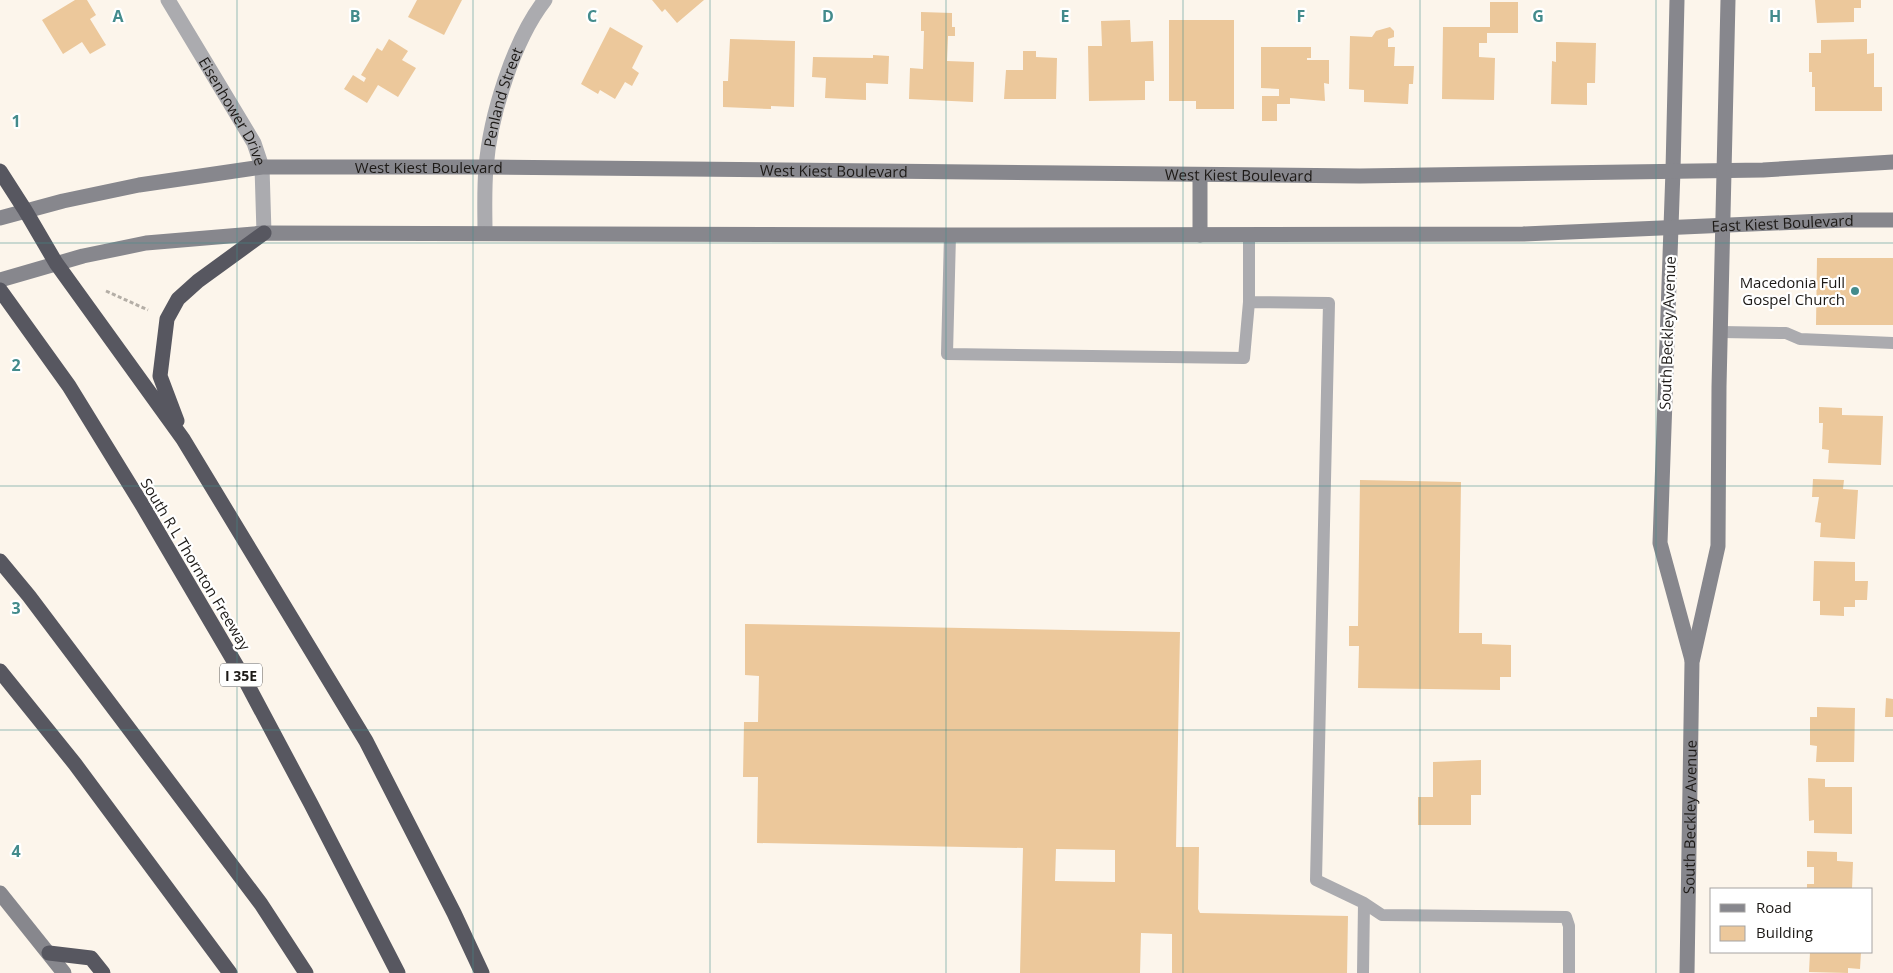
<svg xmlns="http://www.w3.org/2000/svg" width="1893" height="973" font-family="'Open Sans',sans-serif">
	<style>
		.building { fill: #ecc89b; fill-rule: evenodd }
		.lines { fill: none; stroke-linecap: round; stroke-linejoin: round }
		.path { stroke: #b4aea6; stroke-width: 3; stroke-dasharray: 4 2.5; stroke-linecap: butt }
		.lane { stroke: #ababaf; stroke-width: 12 }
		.street { stroke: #ababaf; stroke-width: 15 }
		.secondary { stroke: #87878d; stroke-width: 15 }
		.highway { stroke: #575760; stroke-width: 15 }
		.grid { fill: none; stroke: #438b8c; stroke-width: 1; stroke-opacity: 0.55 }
		.poi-dot { fill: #438b8c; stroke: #fff; stroke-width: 2 }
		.labels { text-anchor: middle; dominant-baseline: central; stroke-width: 4.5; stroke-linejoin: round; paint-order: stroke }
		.shield { fill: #fff; stroke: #615f5d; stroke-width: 1 }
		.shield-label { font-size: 14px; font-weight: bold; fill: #1d1a17 }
		.street-label { font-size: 15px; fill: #1d1a17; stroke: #fff }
		.poi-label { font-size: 15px; fill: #1d1a17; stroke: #fff; text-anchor: end }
		.grid-label { font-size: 16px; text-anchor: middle; font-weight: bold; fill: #438b8c; stroke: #fff; stroke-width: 4.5; stroke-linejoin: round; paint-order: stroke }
	</style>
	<rect width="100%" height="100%" fill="#fcf5eb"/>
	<path class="building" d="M75,0h12l9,15 -6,4 16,26 -16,9 -8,-12 -19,12 -21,-34z
		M417,0h45l-18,35 -36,-18z
		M652,0h52l-27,23 -12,-14 -3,3z
		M1815,0h46v8h-7v14l-37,1z
		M1490,2h28v31h-31v10h-8v14l16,1 -1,42 -52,-1 1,-72h47z
		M921,12l31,1v14h3v9h-7l-1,25 27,1 -1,40 -64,-3 1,-31 13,1 1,-38h-3z
		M1130,20l1,22 22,-1 1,40h-9v19l-56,1 -1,-55h14l-1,-25z
		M1169,20h65v89h-38v-8h-27z
		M610,27l33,19 -11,22 7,5 -7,13 -7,-4 -10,17 -15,-9 -2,4 -17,-10z
		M1390,27l4,4v6l-6,2v8h7l-1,19h20l-1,18h-4l-1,20 -44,-2v-12l-15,-1 1,-53 22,1 4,-6z
		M389,39l19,12 -6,9 14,8 -18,29 -20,-12 -11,18 -23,-14 9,-14 11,7 2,-4 -5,-3 16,-27 5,3z
		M730,39l65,2 -1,66 -23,-1v3l-48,-2v-26h5z
		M1867,39v15l7,-1v34h8v24h-67v-24h-3v-15h-3v-19h12v-13z
		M1556,42l40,1 -1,40h-8v22l-36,-1 1,-43 4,1z
		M1261,47h50v11h-4v2h22v24l-5,-1 1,18 -35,-3v6h-13v17h-15v-25h17v-7l-18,-1z
		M1023,51h13v6l21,1 -1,41h-52l2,-29h17z
		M873,55l16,1 -1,28 -22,-1v17l-41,-2 1,-20 -14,-1 1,-20 60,1z
		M1817,258h76v67h-77z
		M1819,407l23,1v7l41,1 -2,49 -53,-2 1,-13 -7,-1 1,-26h-4z
		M1813,479l31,1 -1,9 15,1 -3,49 -35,-2 1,-14 -6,-1 4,-25h-7z
		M1360,480l101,2 -2,151h23v11l29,1v32h-11v13l-142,-2 1,-42h-10v-20h9z
		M1814,561l41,1v19h13l-1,19h-12v7h-11v9l-24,-1v-14h-7z
		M745,624l435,8 -4,215h23l-1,62 2,4 148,3 -1,57h-175v-39l-31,-1 -1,40h-120l3,-125 -266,-5 1,-66h-15l1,-55h14l1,-46 -14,-1zM1056,849l59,1v32l-60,-1z
		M1886,698l7,1v18h-8z
		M1817,707l38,1 -1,54h-38l1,-16 -7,-1v-28h7z
		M1481,760v35h-10v30h-53v-28h15v-35z
		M1808,778l17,1v8h27v47l-38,-1v-13l-5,1z
		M1807,851l30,1v9l16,1 -1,27h-45v-5h7v-17h-7z
		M1810,952h51l-1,17 -12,-1v5l-39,-1z"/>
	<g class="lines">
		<path class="path" d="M106,291l42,19"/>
		<path class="lane" d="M950,235l-3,119 297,4 5,-56
			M1249,235v67l80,1 -13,577 48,23 18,12 184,2 3,9v47
			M1721,332l65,1 14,6 93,4
			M1363,973l1,-70"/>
		<g class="street">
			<path id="s1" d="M168,0l86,143 8,24 2,66"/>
			<path id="s2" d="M485,233c0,-21 -1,-43 1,-65 4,-51 27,-127 59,-168"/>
		</g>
		<g class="secondary">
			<path d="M1677,0l-4,170 -13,373 32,117"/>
			<path id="s3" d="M0,218l63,-17 76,-16 123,-18h224l874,9 403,-6 130,-8"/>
			<path d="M1200,235v-60"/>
			<path id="s4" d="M0,280l83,-24 63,-13 118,-10 686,2 573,-1 323,-14h47"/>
			<path d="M0,893l64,80"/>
			<path id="s5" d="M1687,973l5,-311 26,-116 1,-159 9,-387"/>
		</g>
		<path class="highway" d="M0,171l25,39 31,53 127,176 183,302 88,172 28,60
			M0,290l69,96 72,117 104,177 66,124 87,169
			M177,421l-17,-45 7,-57 11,-20 20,-18 66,-48
			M0,561l29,35 232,308 45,69
			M0,671l75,93 155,209
			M49,953l42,5 12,15"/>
	</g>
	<path class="grid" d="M237,0v973M473,0v973M710,0v973M946,0v973M1183,0v973M1420,0v973M1656,0v973M0,243h1893M0,486h1893M0,730h1893"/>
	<circle class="poi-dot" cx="1855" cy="291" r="5"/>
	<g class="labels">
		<rect class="shield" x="220" y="663.5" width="42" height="23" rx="4"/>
		<g class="shield-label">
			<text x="241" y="675">I 35E</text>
		</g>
		<g class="street-label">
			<text stroke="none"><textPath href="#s2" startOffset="138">Penland Street</textPath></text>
			<text stroke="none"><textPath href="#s1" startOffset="129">Eisenhower Drive</textPath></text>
			<text stroke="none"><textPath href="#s3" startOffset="434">West Kiest Boulevard</textPath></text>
			<text stroke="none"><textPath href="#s3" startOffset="839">West Kiest Boulevard</textPath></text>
			<text stroke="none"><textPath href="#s3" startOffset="1244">West Kiest Boulevard</textPath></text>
			<text stroke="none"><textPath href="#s4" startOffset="1788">East Kiest Boulevard</textPath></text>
			<text transform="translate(1667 333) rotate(-88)">South Beckley Avenue</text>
			<text transform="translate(196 564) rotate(59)">South R L Thornton Freeway</text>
			<text stroke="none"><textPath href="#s5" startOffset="156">South Beckley Avenue</textPath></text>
		</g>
		<g class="poi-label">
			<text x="1845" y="282">Macedonia Full<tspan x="1845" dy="17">Gospel Church</tspan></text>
		</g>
	</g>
	<g class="grid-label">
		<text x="118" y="22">A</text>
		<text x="355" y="22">B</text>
		<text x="592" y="22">C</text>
		<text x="828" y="22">D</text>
		<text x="1065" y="22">E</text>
		<text x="1301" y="22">F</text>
		<text x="1538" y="22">G</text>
		<text x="1775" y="22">H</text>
		<text x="16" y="127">1</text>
		<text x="16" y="371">2</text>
		<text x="16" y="614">3</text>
		<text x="16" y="857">4</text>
	</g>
	<rect x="1710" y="888" width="162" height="65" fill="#ffffff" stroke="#a5a3a2"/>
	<rect x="1720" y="904" width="25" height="8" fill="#87878d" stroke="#a5a3a2"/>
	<text x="1756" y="913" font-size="15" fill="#1d1a17">Road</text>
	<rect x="1720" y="926" width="25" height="15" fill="#ecc89b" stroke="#a5a3a2"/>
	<text x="1756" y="938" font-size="15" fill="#1d1a17">Building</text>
</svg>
